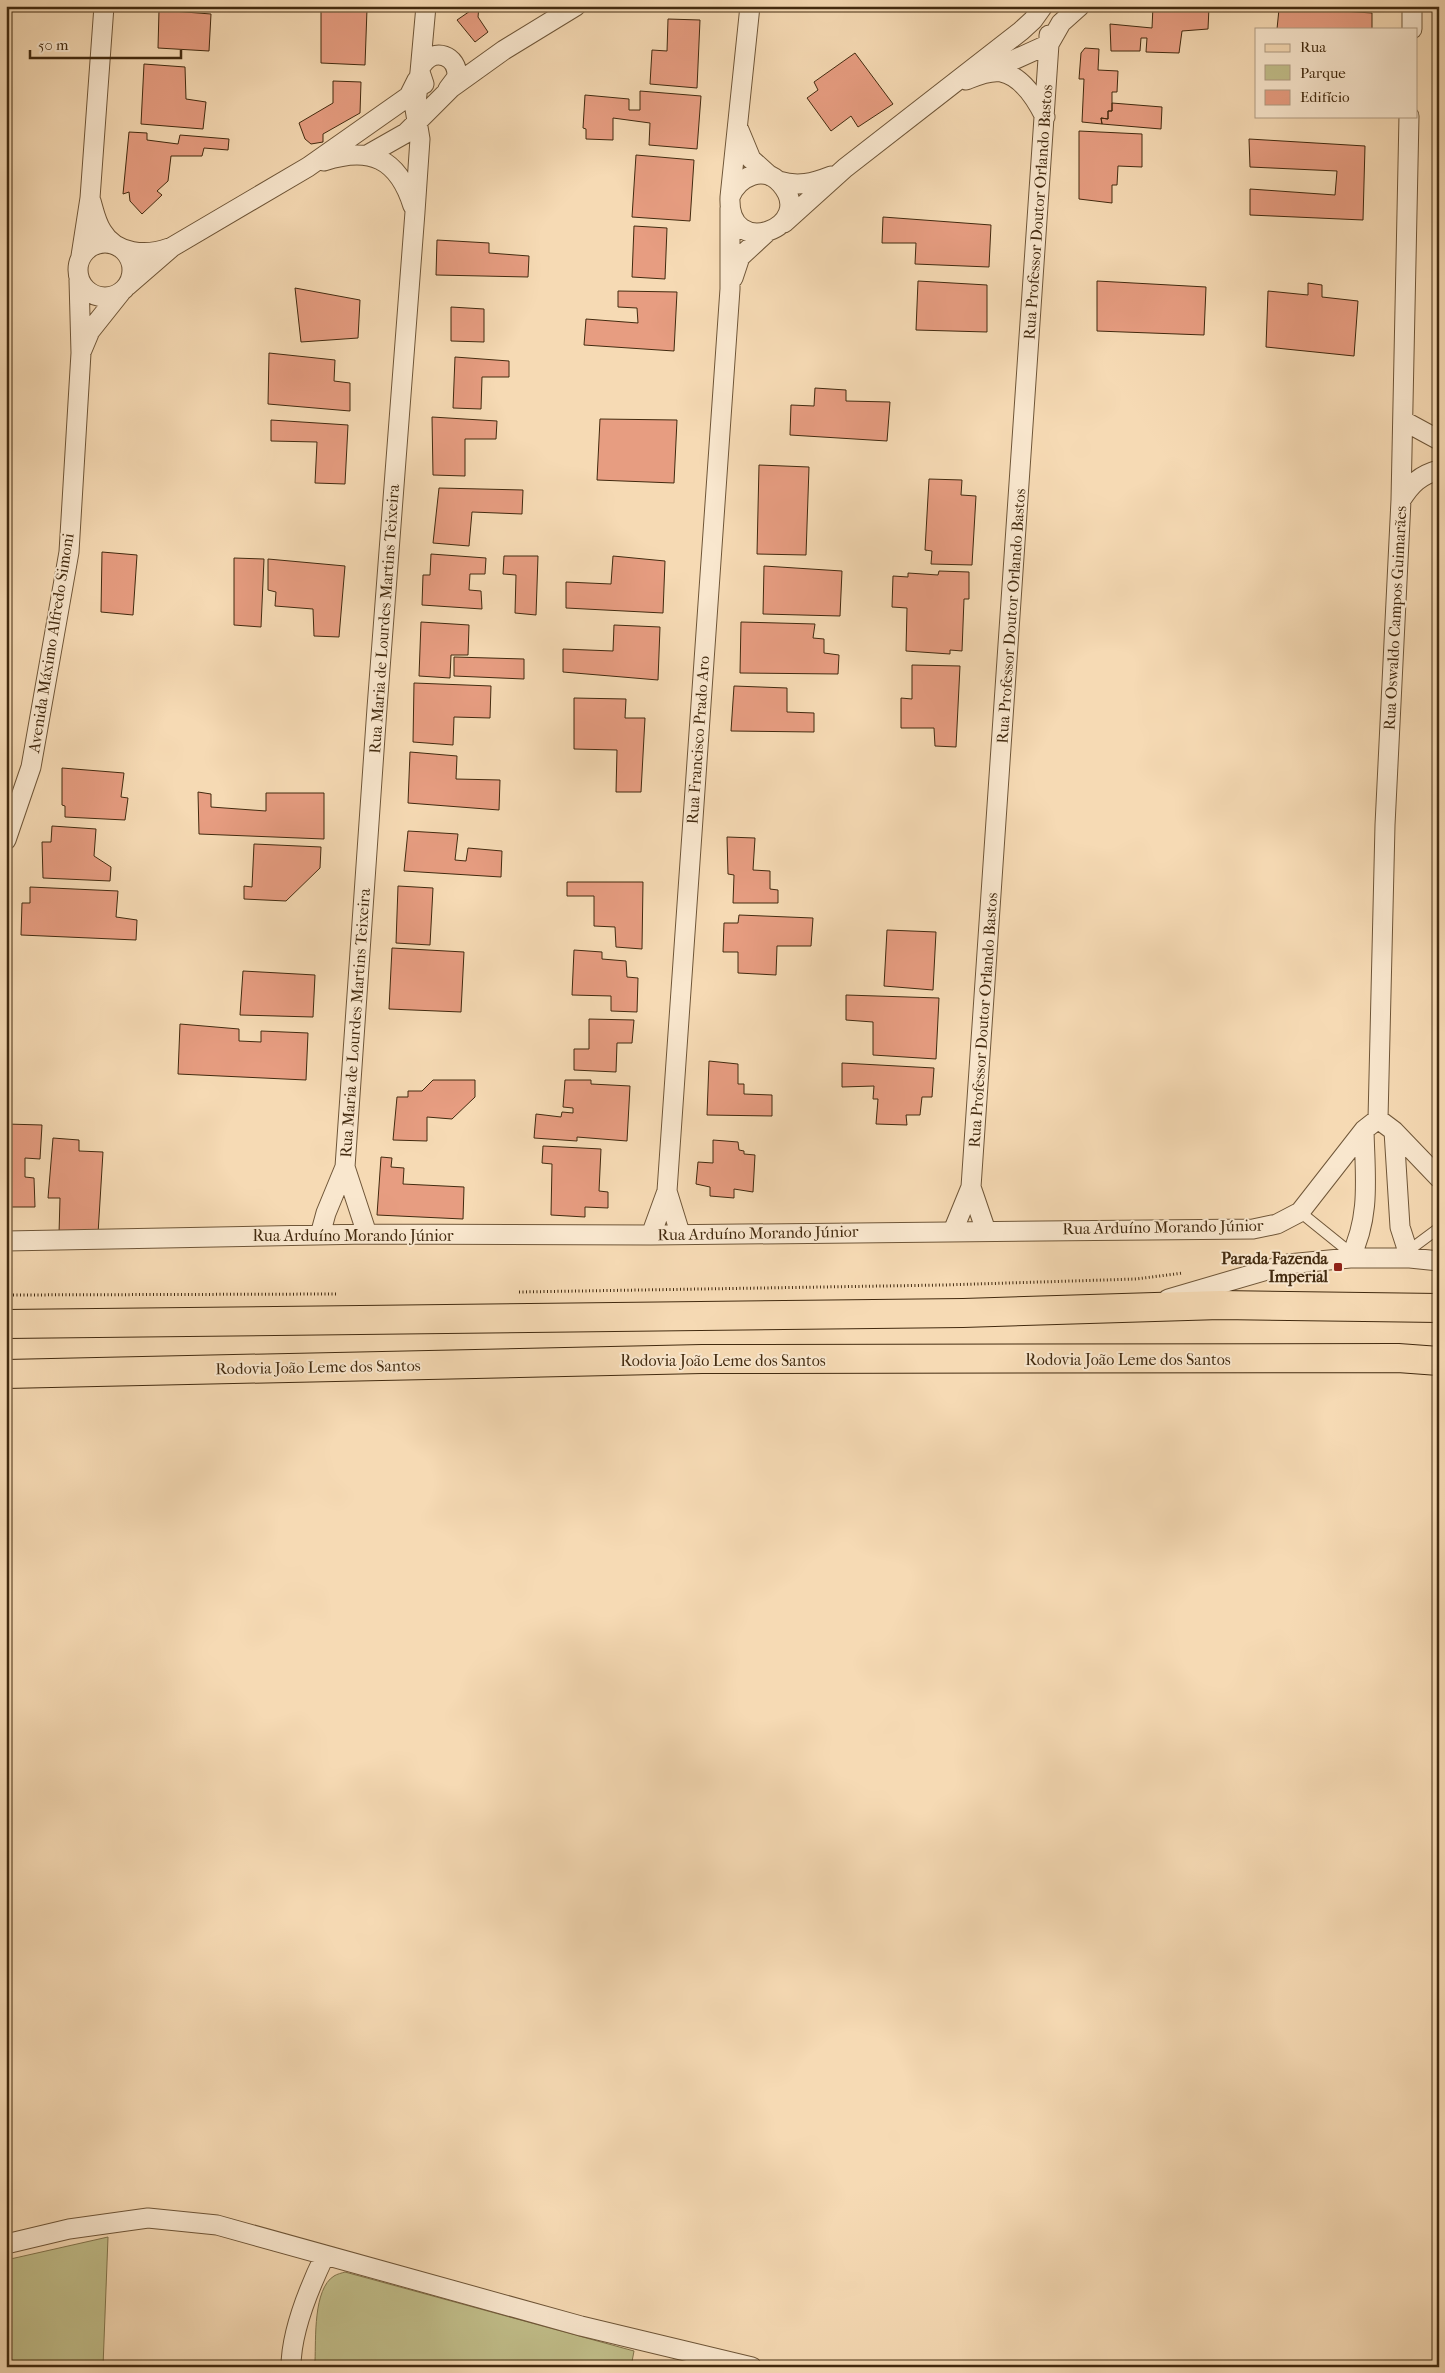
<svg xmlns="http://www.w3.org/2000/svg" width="1445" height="2373" font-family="'IM FELL French Canon',serif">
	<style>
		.green { fill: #c1be8a; stroke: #82744c }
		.building { fill: #e79d81; stroke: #422a0f }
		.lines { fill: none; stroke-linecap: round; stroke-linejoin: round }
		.lane-casing { stroke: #6f5638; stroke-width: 12 }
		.street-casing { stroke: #6f5638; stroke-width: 21 }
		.primary-casing { stroke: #422a0f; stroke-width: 30 }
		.path { stroke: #422a0f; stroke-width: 3; stroke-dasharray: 1 2.5; stroke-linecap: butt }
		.lane { stroke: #f9e7ce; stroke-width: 10 }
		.street { stroke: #f9e7ce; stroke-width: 19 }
		.primary { stroke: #f6dab4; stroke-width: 28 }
		.poi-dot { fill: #8f2418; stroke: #f9e7ce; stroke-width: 2 }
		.labels { text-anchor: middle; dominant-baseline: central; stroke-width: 4; stroke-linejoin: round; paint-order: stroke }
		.street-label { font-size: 16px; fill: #422a0f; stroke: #f9e7ce }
		.poi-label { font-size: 16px; font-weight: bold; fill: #422a0f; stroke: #f9e7ce; text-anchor: end }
	</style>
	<rect width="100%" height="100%" fill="#f6dab4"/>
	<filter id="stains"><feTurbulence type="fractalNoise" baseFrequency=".004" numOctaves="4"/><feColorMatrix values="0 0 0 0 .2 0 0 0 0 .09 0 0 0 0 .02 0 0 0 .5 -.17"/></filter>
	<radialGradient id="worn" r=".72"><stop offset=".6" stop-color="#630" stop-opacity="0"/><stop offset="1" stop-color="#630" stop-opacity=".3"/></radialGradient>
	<path class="green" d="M108,2237l-5,130h-97v-107z
		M345,2272l289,79 -3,16h-326v-3l10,-3c1,-22 -2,-72 19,-85 3,-2 8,-3 11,-4z"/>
	<path class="building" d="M473,6h6l-1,11 10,15 -13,10 -18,-22 16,-11z
		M1153,6l56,1 -1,22 -26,2 -3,22 -33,-1 1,-14h-6l-1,13h-29l-1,-27 42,4z
		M321,7l46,2 -2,56 -44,-2z
		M1281,7l91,6v16h-95l2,-20h3z
		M159,10l52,4 -2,37 -51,-3z
		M668,19l32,1 -3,68 -47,-4 2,-34 15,1z
		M1085,48l14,1 -1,21 20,1 -1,21h-5v19h-4v8l-7,-1 1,6 -20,-2 2,-43h-5l2,-26z
		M855,53l38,51 -35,23 -7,-11 -20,15 -24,-33 11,-8 -4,-8z
		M144,64l41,3 1,32 20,3 -3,27 -62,-5z
		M333,81l28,1 -1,31 -37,21v8l-12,2 -6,-5 -6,-16 34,-20z
		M640,91l61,5 -4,53 -48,-4 1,-22 -37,-5v22l-27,-1v-10l-3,-1 2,-33 44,4v11h11z
		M1112,103l50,4 -1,22 -59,-5 -1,-6 7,1v-8h4z
		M1079,131l63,3v33l-24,-1 -1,19h-5v18l-33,-4z
		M129,132l18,1v7l31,4 2,-9 49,4 -1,11 -24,-2 -2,8h-31l-3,25 -11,10 5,4 -20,19 -12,-13 -1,-9 -6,2z
		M1249,139l116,7 -2,74 -113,-5v-26l85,6 2,-24 -87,-4z
		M636,155l58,5 -4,61 -58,-4z
		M883,217l108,8 -2,42 -74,-3 1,-21h-34z
		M634,226l33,2 -2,51 -33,-2z
		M437,240l52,3v10l40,3 -1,21 -92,-2z
		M918,281l69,4v47l-71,-2z
		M1097,281l109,6 -2,48 -107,-4z
		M1308,283l14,2v12l36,4 -4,55 -88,-9 2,-56 40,4z
		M295,288l65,12 -2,38 -57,4z
		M618,291l59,1 -3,59 -90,-6 2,-26 52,4 -1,-15 -19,-1z
		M451,307l33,2v33l-33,-1z
		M269,353l66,7 -1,21 16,2v28l-82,-7z
		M455,357l54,4v16h-27l-1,32 -28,-1z
		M815,388l31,2v11l44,1 -3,39 -97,-6 1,-30 23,1z
		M432,417l65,4 -1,18h-31v37l-32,-1z
		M600,419l77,1 -3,63 -77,-3z
		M271,420l77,5 -3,59 -30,-1 2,-41 -46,-1z
		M759,465l50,2 -3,88 -49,-1z
		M929,479l33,1 -1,15 15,1 -4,69 -41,-1 1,-13 -7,-1z
		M439,488l84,2 -1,24 -50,-2 -3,34 -36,-3z
		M102,552l35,3 -4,60 -32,-3z
		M431,554l55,4 -1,16h-15l-1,16 12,1 1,18 -60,-4 1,-30h7z
		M504,556h34l-2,59 -21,-2 1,-38 -13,-1z
		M613,556l52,5 -2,52 -97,-5v-26l45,2z
		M234,558l30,1 -3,68 -27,-2z
		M268,559l77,7 -6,71 -25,-1 -1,-27 -38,-3 1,-14 -8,-2z
		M764,566l78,5 -2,45 -77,-2z
		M939,571l30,1v27h-5l-2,52 -12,-1v4l-44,-3 1,-43 -15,-1 1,-31 15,1v-4l30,2z
		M421,622l48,3 -1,30h-17l-1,23 -31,-2z
		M741,622l74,2 -2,14 11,1v14l15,2 -1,19 -98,-1z
		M614,625l46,2 -2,53 -95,-8v-23l50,2z
		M454,657l70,2v20l-70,-3z
		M912,665l48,1 -4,81 -21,-1 -1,-18h-33v-30l11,1z
		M414,683l77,3 -1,32 -36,-1 -1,28 -40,-3z
		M734,686l53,2v24l27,1v19l-83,-1z
		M574,698l52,1 -1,19h20l-4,74h-25l1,-42 -43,-1z
		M410,752l47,4 -1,23 44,1 -1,30 -91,-7z
		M62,768l62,5 -3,24 7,1 -3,22 -60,-3v-11l-3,-1z
		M198,792l13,2v13l55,4v-18h58v46l-125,-5z
		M52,826l44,3 -2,27 17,11 -1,14 -67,-3 -1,-36h9z
		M408,831l50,3 -3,26 11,1 2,-13 34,3 -1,26 -97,-6z
		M727,837l28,1 -2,32 17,1v18l8,1v13h-45l1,-28 -6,-1z
		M254,844l67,3 -1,21 -34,33 -42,-2v-13l8,1z
		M567,882h76l-1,67 -26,-2 -1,-20 -21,-1v-30h-27z
		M398,886l35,2 -3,57 -34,-2z
		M30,887l88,4 -2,26 21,3 -1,20 -115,-5 1,-32h8z
		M739,915l74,3 -2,28h-34l-1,29 -38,-2v-21h-15l1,-29h14z
		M887,930l49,2 -3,58 -49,-4z
		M392,948l72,4 -3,60 -72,-3z
		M574,950l28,2v7l24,2 1,16 11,1 -1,34 -26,-1v-15l-39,-1z
		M243,971l72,4 -2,42 -73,-2z
		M846,995l93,3 -3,61 -63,-4v-33l-27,-2z
		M589,1019l45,1 -2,23h-15l-1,29 -42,-2v-21h15z
		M180,1024l59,5v12l22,1v-11l47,2 -2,47 -128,-6z
		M709,1061l29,3v20h6v10l28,1v21l-65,-1z
		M842,1063l92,5 -2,29h-10l-2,18h-14l1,10 -31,-1 2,-25h-5l1,-13 -32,1z
		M433,1080h42v17l-23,22 -25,-2v24l-34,-1 4,-43h11v-6h14z
		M565,1080h26v4l39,2 -3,55 -50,-4v4l-43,-3 2,-24 25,3 1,-5 11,1v-5l-10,-1z
		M6,1124l36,1 -2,34 -15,-1v19l9,1 1,29h-29z
		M53,1138l26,2v11l24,1 -5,82h-39l1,-36h-12z
		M713,1140l25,2 1,8 5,1v3l11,1 -2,37 -19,-3v9l-24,-2v-9l-14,-3 2,-22 15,1z
		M543,1146l58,3 -2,42 9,1v16l-23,-1v10l-34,-2 1,-51 -10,-1z
		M381,1157l11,1 -1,9 13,1 -1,16 61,3 -1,32 -86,-4z"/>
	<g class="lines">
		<defs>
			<path id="lane" d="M1300,1212l52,42
				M1408,1251l31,-23"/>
			<path id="street" d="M1412,29v-23
				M422,65c12,-18 36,-10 35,12l-9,12
				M987,72l62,-28v-9
				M966,80c10,-4 23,-10 35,-8 21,4 35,27 44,45
				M424,84l-4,-12 6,-66
				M739,130l12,29 19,17
				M369,154l37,-21 45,-45 53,-38 72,-44
				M324,161c46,-15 74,-3 89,45
				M779,181c19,6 34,2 52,-5
				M730,197c8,-20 34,-33 51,-13 37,43 -54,78 -51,13l20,-191
				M91,201c3,10 5,21 11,30 14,24 45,25 67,17
				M784,223l61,-55 176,-137 12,-11 10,-14
				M78 270a27 27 0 1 1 54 0a27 27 0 1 1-54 0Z
				M81,256l9,-58 14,-192
				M733,278l7,-21 26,-24
				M127,286l45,-39 136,-80 101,-71 8,-16
				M82,350l8,-19 31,-39
				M1404,421l35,19
				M1401,500c10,-16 19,-25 38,-30
				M6,840l25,-73 38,-215 12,-199 -2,-73
				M1378,1119l7,-294 16,-325 8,-384
				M1394,1131l6,96 10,31
				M345,1167l22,67
				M971,1187l15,44
				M667,1191l13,42
				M953,1231l18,-44 78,-1143 12,-21 19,-17
				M320,1235l6,-22 19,-46 32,-459 38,-496 5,-73 -5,-30 5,-37
				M651,1235l16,-44 63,-902v-81
				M6,1241l361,-7 284,1 602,-6 24,-5 23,-12 64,-82 14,-11 16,12 45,47
				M1350,1258c21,-42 15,-82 14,-128
				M1168,1299l120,-35 62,-6h60l29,3
				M6,2244l63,-15 79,-11 69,7 364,101 171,41
				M291,2367c0,-35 19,-81 34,-112"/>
			<path id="primary" d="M6,1324l957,-11 257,-8 219,3
				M6,1374l696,-15 696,-1 41,3"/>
		</defs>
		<use href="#lane" class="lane-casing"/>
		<use href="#street" class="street-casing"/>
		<use href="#primary" class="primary-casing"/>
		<path class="path" d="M519,1292l425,-7 192,-6 47,-6
			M6,1295l332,-1"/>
		<use href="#lane" class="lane"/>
		<use href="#street" class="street"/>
		<use href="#primary" class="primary"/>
	</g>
	<rect class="poi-dot" x="1333" y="1262" width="10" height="10" rx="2.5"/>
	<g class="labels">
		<g class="street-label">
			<text transform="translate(1038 212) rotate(-86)">Rua Professor Doutor Orlando Bastos</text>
			<text transform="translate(1011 616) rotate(-86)">Rua Professor Doutor Orlando Bastos</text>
			<text transform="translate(1395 618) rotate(-87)">Rua Oswaldo Campos Guimarães</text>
			<text transform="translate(384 619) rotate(-86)">Rua Maria de Lourdes Martins Teixeira</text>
			<text transform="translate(51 643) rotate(-81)">Avenida Máximo Alfredo Simoni</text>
			<text transform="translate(698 740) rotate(-86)">Rua Francisco Prado Aro</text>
			<text transform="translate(983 1020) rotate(-86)">Rua Professor Doutor Orlando Bastos</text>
			<text transform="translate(355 1023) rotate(-86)">Rua Maria de Lourdes Martins Teixeira</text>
			<text transform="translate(1163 1227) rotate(-1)">Rua Arduíno Morando Júnior</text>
			<text transform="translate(758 1233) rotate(-1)">Rua Arduíno Morando Júnior</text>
			<text x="353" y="1235">Rua Arduíno Morando Júnior</text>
			<text x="1128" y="1359">Rodovia João Leme dos Santos</text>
			<text x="723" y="1360">Rodovia João Leme dos Santos</text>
			<text transform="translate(318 1367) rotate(-1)">Rodovia João Leme dos Santos</text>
		</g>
		<g class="poi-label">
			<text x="1328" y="1258">Parada Fazenda<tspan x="1328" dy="18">Imperial</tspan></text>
		</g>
	</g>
	<rect width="1445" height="2373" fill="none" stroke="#f6dab4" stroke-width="25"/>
	<rect x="8" y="8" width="1430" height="2358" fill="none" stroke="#422a0f" stroke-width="2.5"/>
	<rect x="12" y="12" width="1420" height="2348" fill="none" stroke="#422a0f"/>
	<rect x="1255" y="28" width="162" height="90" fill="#f9e7ce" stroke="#b09b82"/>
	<rect x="1265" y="44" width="25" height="8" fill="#f6dab4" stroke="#b09b82"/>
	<text x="1300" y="52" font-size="15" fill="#422a0f">Rua</text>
	<rect x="1265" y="65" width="25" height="15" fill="#c1be8a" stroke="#b09b82"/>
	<text x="1300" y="78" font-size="15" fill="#422a0f">Parque</text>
	<rect x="1265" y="90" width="25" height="15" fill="#e79d81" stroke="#b09b82"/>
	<text x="1300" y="102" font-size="15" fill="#422a0f">Edifício</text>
	<path d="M30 50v8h151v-8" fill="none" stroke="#422a0f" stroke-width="2.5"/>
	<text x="38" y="50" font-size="15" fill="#422a0f" stroke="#f9e7ce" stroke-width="4" paint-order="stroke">50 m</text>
	<rect width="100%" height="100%" filter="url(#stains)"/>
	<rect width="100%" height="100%" fill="url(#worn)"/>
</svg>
